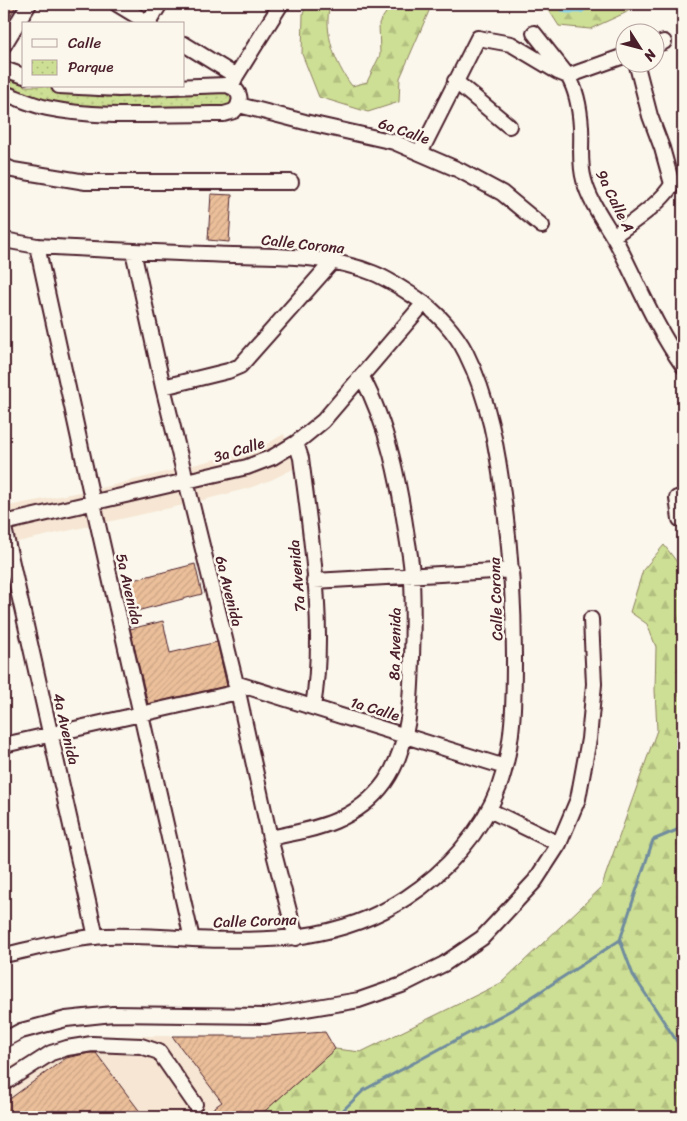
<svg xmlns="http://www.w3.org/2000/svg" width="687" height="1121" font-family="Sriracha,sans-serif">
	<style>
		.built { fill: #f6e6d3 }
		.forest { fill: url(#forest-firs); stroke: #8c7f60 }
		.park { fill: url(#park-dots); stroke: #8c7f60 }
		.lines { fill: none; stroke-linecap: round; stroke-linejoin: round }
		.stream { stroke: #708c9e; stroke-width: 3 }
		.river { stroke: #89d4ea; stroke-width: 19 }
		.building { fill: url(#building-hatch); stroke: #4a1f2b }
		.minor-casing { stroke: #4a1f2b; stroke-width: 18 }
		.minor { stroke: #fbf7ec; stroke-width: 14 }
		.labels { text-anchor: middle; dominant-baseline: central; stroke-width: 5; stroke-linejoin: round; paint-order: stroke }
		.street-label { font-size: 15px; fill: #4a1f2b; stroke: #fbf7ec }
	</style>
	<defs>
		<pattern id="forest-firs" width="22" height="20" patternUnits="userSpaceOnUse" patternTransform="scale(1.25)"><rect width="22" height="20" fill="#cddf94"/><path d="M5 1l3.5 6h-7zM16 11l3.5 6h-7z" fill="#b2bf80"/></pattern>
		<pattern id="park-dots" width="8" height="8" patternUnits="userSpaceOnUse" patternTransform="scale(1.25)"><rect width="8" height="8" fill="#cddf94"/><path d="M2 2h.1M6 6h.1" fill="none" stroke="#b2bf80" stroke-width="1.8" stroke-linecap="round"/></pattern>
		<pattern id="building-hatch" width="6" height="6" patternUnits="userSpaceOnUse" patternTransform="scale(1.25)"><rect width="6" height="6" fill="#ebbf9a"/><path d="M-1 1l2-2M0 6l6-6M5 7l2-2" fill="none" stroke="#cba485"/></pattern>
	</defs>
	<rect width="100%" height="100%" fill="#fbf7ec"/>
	<filter id="ink" filterUnits="userSpaceOnUse"><feTurbulence type="fractalNoise" baseFrequency=".02" numOctaves="2"/><feDisplacementMap in="SourceGraphic" scale="10" xChannelSelector="R" yChannelSelector="G"/><feConvolveMatrix kernelMatrix="1 2 1 2 8 2 1 2 1" color-interpolation-filters="sRGB"/></filter>
	<g filter="url(#ink)">
		<path class="built" d="M284,434l11,34 -24,12 -22,8 -61,16 -184,41v-38l106,-21 123,-31 27,-7z
			M325,1032l10,17 -77,68h-254v-48l40,-19 31,-9 30,-5h164z"/>
		<path class="forest" d="M307,4h23c-7,28 5,60 22,82l15,-4 13,-27 -1,-32 13,-19h37v7l-29,67 -1,24 -31,10 -49,-15 -17,-43 1,-40z
			M545,4h94l-14,9 -35,16 -31,-3z
			M664,545l19,25v547h-425l77,-68 26,3 140,-69 100,-95 56,-158 -2,-40 1,-43 -9,-23 -17,-12 13,-42z"/>
		<path class="park" d="M4,69l20,7v10l202,-1 12,22 -129,7 -105,-21z"/>
		<g class="lines">
			<path class="stream" d="M620,940l13,35 47,71 3,8
				M336,1117l28,-27 151,-82 105,-68 33,-100 24,-10 6,-17"/>
			<path class="river" d="M567,4h12"/>
		</g>
		<path class="building" d="M4,4h13l-13,23z
			M211,194l21,1 -3,47 -21,-2z
			M195,564l7,30 -69,18 -8,-30z
			M163,621l7,32 47,-11 10,44 -79,18 -18,-75z
			M325,1032l10,17 -77,68h-57l21,-15 -50,-66h97z
			M89,1053h7l48,64h-133l-7,-9v-5l62,-45z"/>
		<g class="lines">
			<defs>
				<path id="minor" d="M117,4l33,20
					M148,23l12,-19
					M534,33l34,43 56,-20
					M184,44l52,32
					M4,45l25,-41
					M654,45l10,-3
					M4,69l20,7
					M455,81l54,45
					M231,87l5,-11 45,-72
					M4,93c14,5 28,12 43,15 58,12 118,5 177,6l10,-3c10,-10 6,-23 -8,-26l-107,4 -60,-3
					M239,105l66,17 89,20 65,28 43,23 40,33
					M420,153l58,-115 33,6 47,28 10,4c9,15 12,34 13,51 1,18 -2,36 3,53 6,24 23,44 34,65 21,41 38,83 65,121
					M4,166l9,4 73,12h205
					M613,236c16,-11 51,-35 59,-52l-10,-36 -12,-32 -14,-54
					M4,240l33,6c56,3 113,6 169,8 56,3 114,-2 167,19 16,6 31,17 45,26 19,13 38,34 48,54 23,46 32,99 38,149 7,52 10,102 10,154 0,43 0,90 -15,131 -17,45 -53,85 -93,111 -66,43 -137,44 -213,41 -29,-2 -59,-4 -88,-3 -34,2 -68,12 -101,19
					M37,246l56,257 99,436
					M133,251l30,136 75,305 32,146 26,100
					M163,387l65,-16 12,-5 93,-105
					M296,443l5,15c10,79 25,170 12,249
					M677,498l3,21 3,1
					M4,523l243,-56 26,-10 23,-14 27,-22 101,-118
					M4,528l92,409
					M314,581l198,-11
					M235,683l270,84
					M4,745l234,-53
					M489,810l70,34
					M270,838c45,-9 86,-16 115,-56 25,-36 26,-83 27,-124 1,-27 1,-54 0,-80 0,-14 -3,-28 -5,-41 -8,-54 -19,-112 -45,-160
					M4,1040l17,-9 45,-12 47,-5 151,2 95,-16 43,-15 42,-21 38,-26 53,-57 24,-37 19,-45 11,-60 5,-55 -3,-65
					M4,1083l47,-30 16,-5 25,-4 49,2 18,6 36,52"/>
			</defs>
			<use href="#minor" class="minor-casing"/>
			<use href="#minor" class="minor"/>
		</g>
	</g>
	<g class="labels">
		<g class="street-label">
			<text transform="translate(404 131) rotate(19)">6a Calle</text>
			<text transform="translate(615 201) rotate(64)">9a Calle A</text>
			<text transform="translate(303 244) rotate(6)">Calle Corona</text>
			<text transform="translate(239 450) rotate(-17)">3a Calle</text>
			<text transform="translate(297 576) rotate(-95)">7a Avenida</text>
			<text transform="translate(129 589) rotate(77)">5a Avenida</text>
			<text transform="translate(229 591) rotate(76)">6a Avenida</text>
			<text transform="translate(496 599) rotate(-92)">Calle Corona</text>
			<text transform="translate(395 644) rotate(-89)">8a Avenida</text>
			<text transform="translate(375 709) rotate(17)">1a Calle</text>
			<text transform="translate(66 729) rotate(77)">4a Avenida</text>
			<text transform="translate(255 921) rotate(-2)">Calle Corona</text>
		</g>
	</g>
	<rect width="687" height="1121" fill="none" stroke="#fbf7ec" stroke-width="20"/>
	<rect x="10" y="10" width="667" height="1101" fill="none" stroke="#4a1f2b" stroke-width="2" filter="url(#ink)"/>
	<rect x="22" y="22" width="162" height="65" fill="#fbf7ec" stroke="#b4a19f"/>
	<rect x="32" y="39" width="25" height="8" fill="#fbf7ec" stroke="#b4a19f"/>
	<text x="68" y="48" font-size="15" fill="#4a1f2b">Calle</text>
	<rect x="32" y="60" width="25" height="15" fill="url(#park-dots)" stroke="#b4a19f"/>
	<text x="68" y="72" font-size="15" fill="#4a1f2b">Parque</text>
	<g transform="translate(640 48) rotate(126)"><circle r="24" fill="#fbf7ec" stroke="#b4a19f"/>
	<path d="M0-4L9 19L0 12L-9 19Z" fill="#4a1f2b"/>
	<text y="-8" font-size="14" font-weight="bold" text-anchor="middle" fill="#4a1f2b">N</text>
	</g>
</svg>
